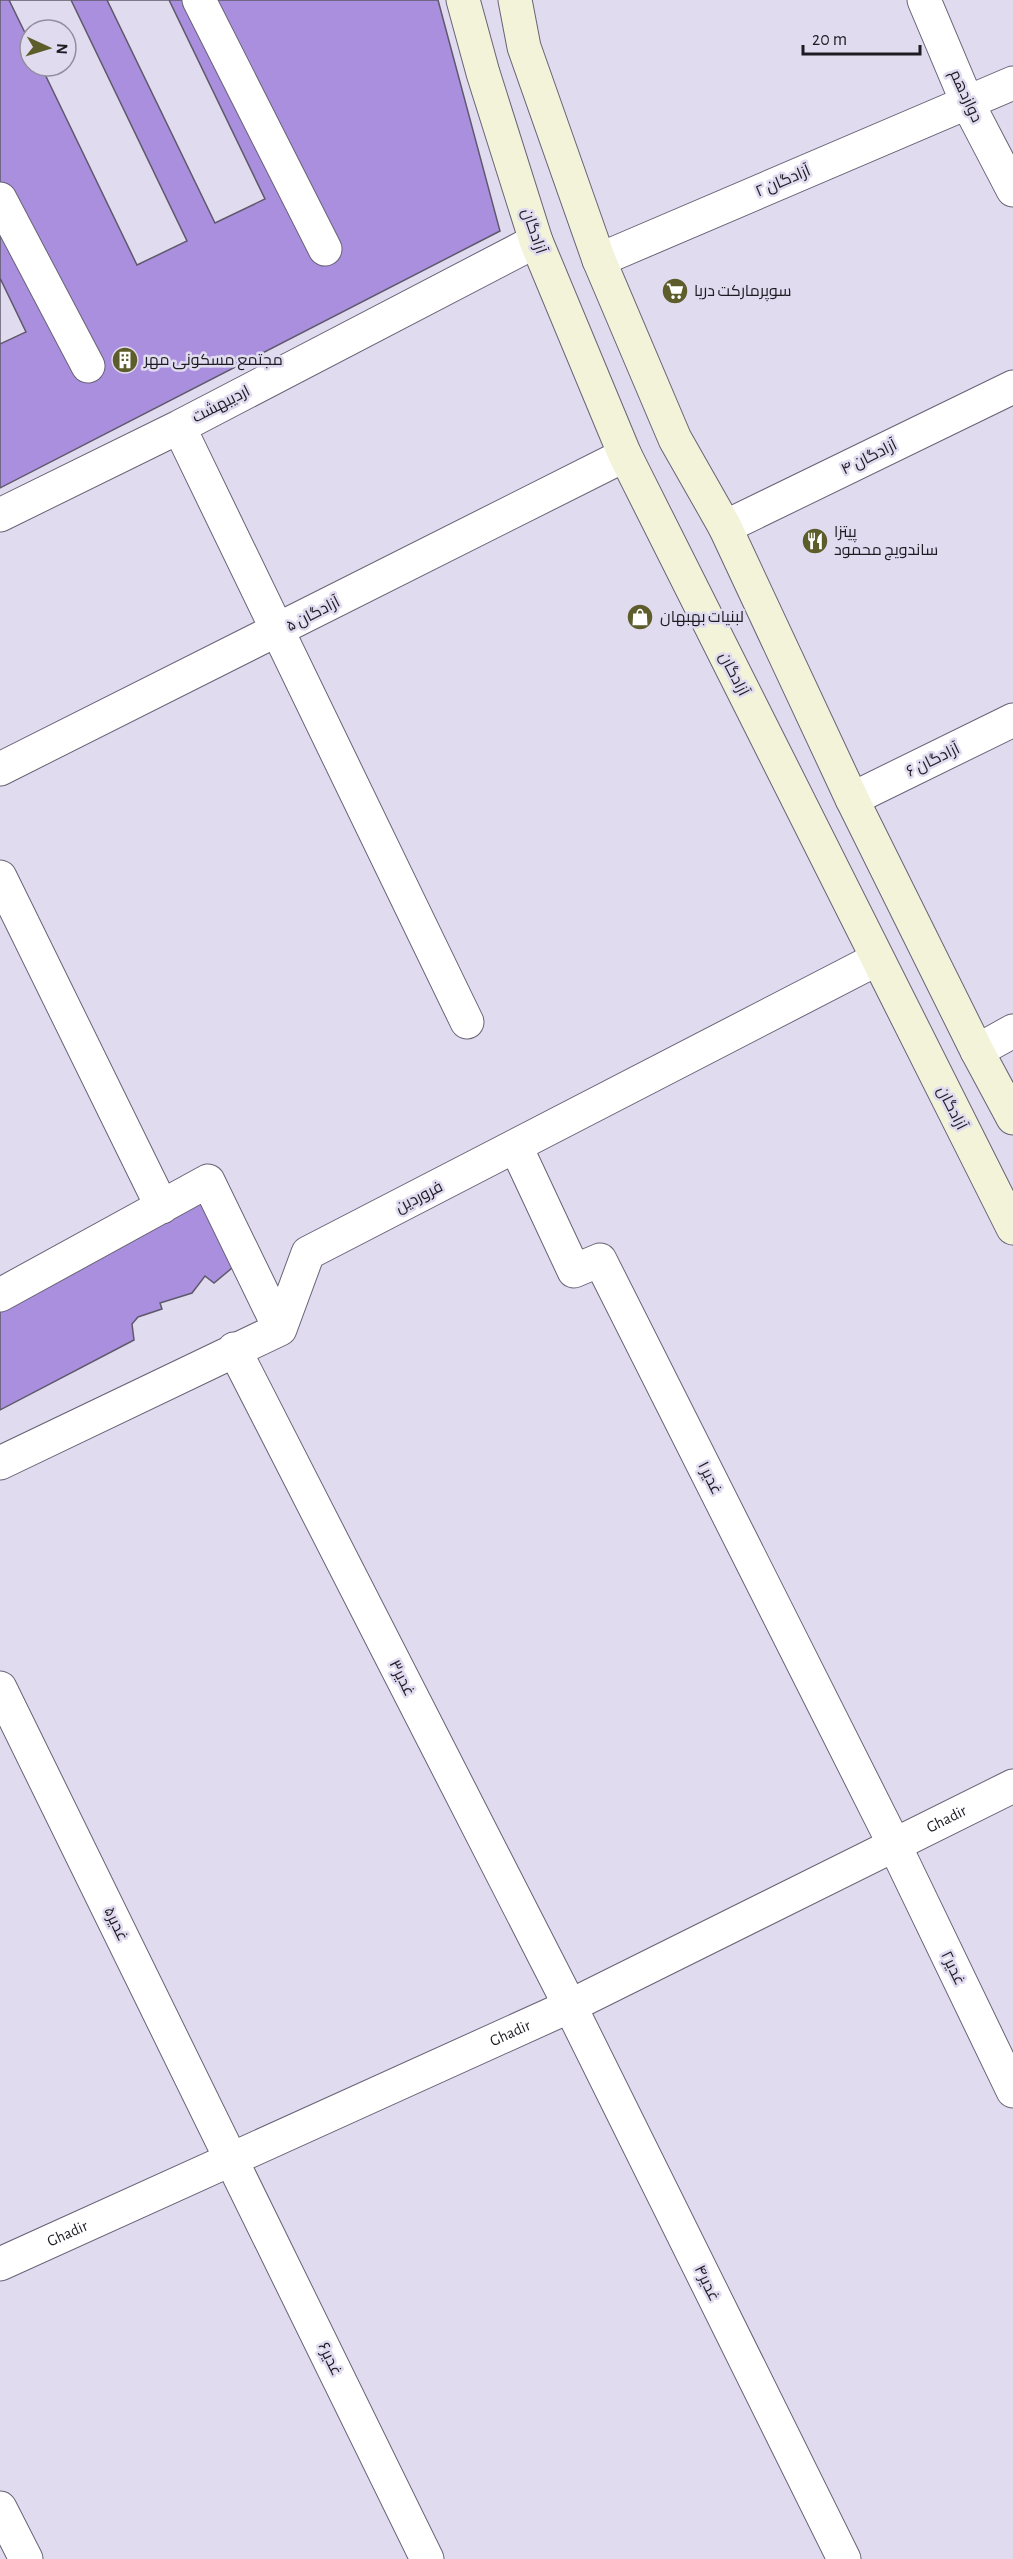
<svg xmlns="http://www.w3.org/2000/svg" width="1013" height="2559" font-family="'Alegreya Sans',Cairo,sans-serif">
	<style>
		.building { fill: #aa8fdf; stroke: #5e596a; stroke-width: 1.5; fill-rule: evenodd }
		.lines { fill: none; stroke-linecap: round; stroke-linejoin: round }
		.minor-casing { stroke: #686375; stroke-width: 35 }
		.tertiary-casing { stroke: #686375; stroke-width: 35 }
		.secondary-casing { stroke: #686375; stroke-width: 35 }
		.minor { stroke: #fff; stroke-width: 33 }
		.tertiary { stroke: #fff; stroke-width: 33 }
		.secondary { stroke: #f3f3d9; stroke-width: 33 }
		.labels { text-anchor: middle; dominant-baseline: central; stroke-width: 5; stroke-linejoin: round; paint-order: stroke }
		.street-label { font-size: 16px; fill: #1e1b23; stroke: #e1dbf0 }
		.poi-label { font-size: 16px; fill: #1e1b23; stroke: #e1dbf0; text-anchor: start }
	</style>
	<rect width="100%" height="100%" fill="#e1dbf0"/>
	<path class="building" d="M0,0h438l62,231 -500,257zM30,30h36v36h-36z
		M9,0h62l116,241 -50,24 -96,-199h25v-36h-36v13z
		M107,0h62l96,199 -50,24z
		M0,278l26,54 -26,12z
		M204,1192l34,71 -24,20 -9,-7 -13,17 -32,10 2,6 -24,8 -6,7 2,16 -134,70v-108z"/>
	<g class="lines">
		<defs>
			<path id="minor" d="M199,0l126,249
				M924,0l43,102 46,88
				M0,199l88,167
				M599,260l414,-177
				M179,427l288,595
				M0,515l179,-88 357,-186
				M725,527l288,-140
				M0,769l625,-314
				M852,799l161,-79
				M0,877l162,330
				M977,1051l36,-20
				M516,1147l58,124 26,-11 294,584 119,247
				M0,1295l208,-114 72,148
				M234,1349l336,657 274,553
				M0,1463l280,-134 28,-76 569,-294
				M0,1688l427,871
				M0,2508l26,51"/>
			<g id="tertiary">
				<path id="s1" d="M0,2264l570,-258 443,-220"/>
			</g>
			<path id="secondary" d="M463,0l20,73 53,168 89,214 388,773
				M515,0l9,47 75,213 76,179 50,88 127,272 125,252 36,67"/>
		</defs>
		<use href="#minor" class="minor-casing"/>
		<use href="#tertiary" class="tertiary-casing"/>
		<use href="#secondary" class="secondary-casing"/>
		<use href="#minor" class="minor"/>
		<use href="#tertiary" class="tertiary"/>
		<use href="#secondary" class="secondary"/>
	</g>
	<defs>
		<symbol id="supermarket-disc" viewBox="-11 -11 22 22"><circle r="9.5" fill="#5c5d2a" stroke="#e1dbf0"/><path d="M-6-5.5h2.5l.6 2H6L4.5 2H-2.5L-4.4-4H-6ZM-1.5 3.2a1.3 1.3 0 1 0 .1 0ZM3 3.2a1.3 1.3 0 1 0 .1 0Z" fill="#fff"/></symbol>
		<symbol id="building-disc" viewBox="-11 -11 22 22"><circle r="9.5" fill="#5c5d2a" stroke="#e1dbf0"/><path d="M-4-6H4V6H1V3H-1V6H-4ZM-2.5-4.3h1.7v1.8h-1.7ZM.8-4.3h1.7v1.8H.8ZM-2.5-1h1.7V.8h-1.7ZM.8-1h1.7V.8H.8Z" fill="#fff"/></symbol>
		<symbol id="restaurant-disc" viewBox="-11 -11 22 22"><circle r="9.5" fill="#5c5d2a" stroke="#e1dbf0"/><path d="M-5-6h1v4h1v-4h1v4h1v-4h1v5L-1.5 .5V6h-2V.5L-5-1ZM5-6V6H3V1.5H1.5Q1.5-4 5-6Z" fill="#fff"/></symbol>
		<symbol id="shop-disc" viewBox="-11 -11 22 22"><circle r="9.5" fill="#5c5d2a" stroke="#e1dbf0"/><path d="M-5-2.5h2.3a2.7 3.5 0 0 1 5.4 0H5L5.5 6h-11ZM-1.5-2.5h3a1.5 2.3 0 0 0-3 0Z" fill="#fff"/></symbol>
	</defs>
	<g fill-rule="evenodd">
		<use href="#supermarket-disc" x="660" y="276" width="30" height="30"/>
		<use href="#building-disc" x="110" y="345" width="30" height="30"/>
		<use href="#restaurant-disc" x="800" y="526" width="30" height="30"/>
		<use href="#shop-disc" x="625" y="602" width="30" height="30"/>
	</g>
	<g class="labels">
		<g class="street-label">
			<text transform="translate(966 96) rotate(65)">دوازدهم</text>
			<text transform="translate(783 181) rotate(-23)">آزادگان ۲</text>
			<text transform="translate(534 231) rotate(71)">آزادگان</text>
			<text transform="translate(221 404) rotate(-27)">اردیبهشت</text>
			<text transform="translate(869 457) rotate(-26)">آزادگان ۴</text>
			<text transform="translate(313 614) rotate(-27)">آزادگان ۵</text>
			<text transform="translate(734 674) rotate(63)">آزادگان</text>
			<text transform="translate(933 760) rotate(-26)">آزادگان ۶</text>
			<text transform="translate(952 1108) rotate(63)">آزادگان</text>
			<text transform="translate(419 1197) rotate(-27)">فروردین</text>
			<text transform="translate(710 1478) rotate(63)">غدیر ۱</text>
			<text transform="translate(402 1678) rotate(63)">غدیر۳</text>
			<text stroke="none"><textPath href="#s1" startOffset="1046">Ghadir</textPath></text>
			<text transform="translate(116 1924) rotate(64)">غدیر۵</text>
			<text transform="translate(953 1968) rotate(64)">غدیر۲</text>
			<text stroke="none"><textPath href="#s1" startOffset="560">Ghadir</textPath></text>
			<text stroke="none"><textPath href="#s1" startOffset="74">Ghadir</textPath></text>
			<text transform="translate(707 2283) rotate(64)">غدیر۴</text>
			<text transform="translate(330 2359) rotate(64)">غدیر۶</text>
		</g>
		<g class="poi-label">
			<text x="694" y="291">سوپرمارکت دریا</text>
			<text x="144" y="360">مجتمع مسکونی مهر</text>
			<text x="834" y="532">پیتزا<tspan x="834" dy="18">ساندویچ محمود</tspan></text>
			<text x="660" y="617">لبنیات بهبهان</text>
		</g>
	</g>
	<g transform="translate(48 48) rotate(94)"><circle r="28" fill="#e1dbf0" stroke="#938e9e" stroke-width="1.5"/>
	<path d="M0-4.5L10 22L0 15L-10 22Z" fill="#5c5d2a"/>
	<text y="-9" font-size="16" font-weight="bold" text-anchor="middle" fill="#1e1b23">N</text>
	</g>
	<path d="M803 45v9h117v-9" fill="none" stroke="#1e1b23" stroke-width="3"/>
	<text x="812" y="45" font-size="18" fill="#1e1b23" stroke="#e1dbf0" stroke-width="4.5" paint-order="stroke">20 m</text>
</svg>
